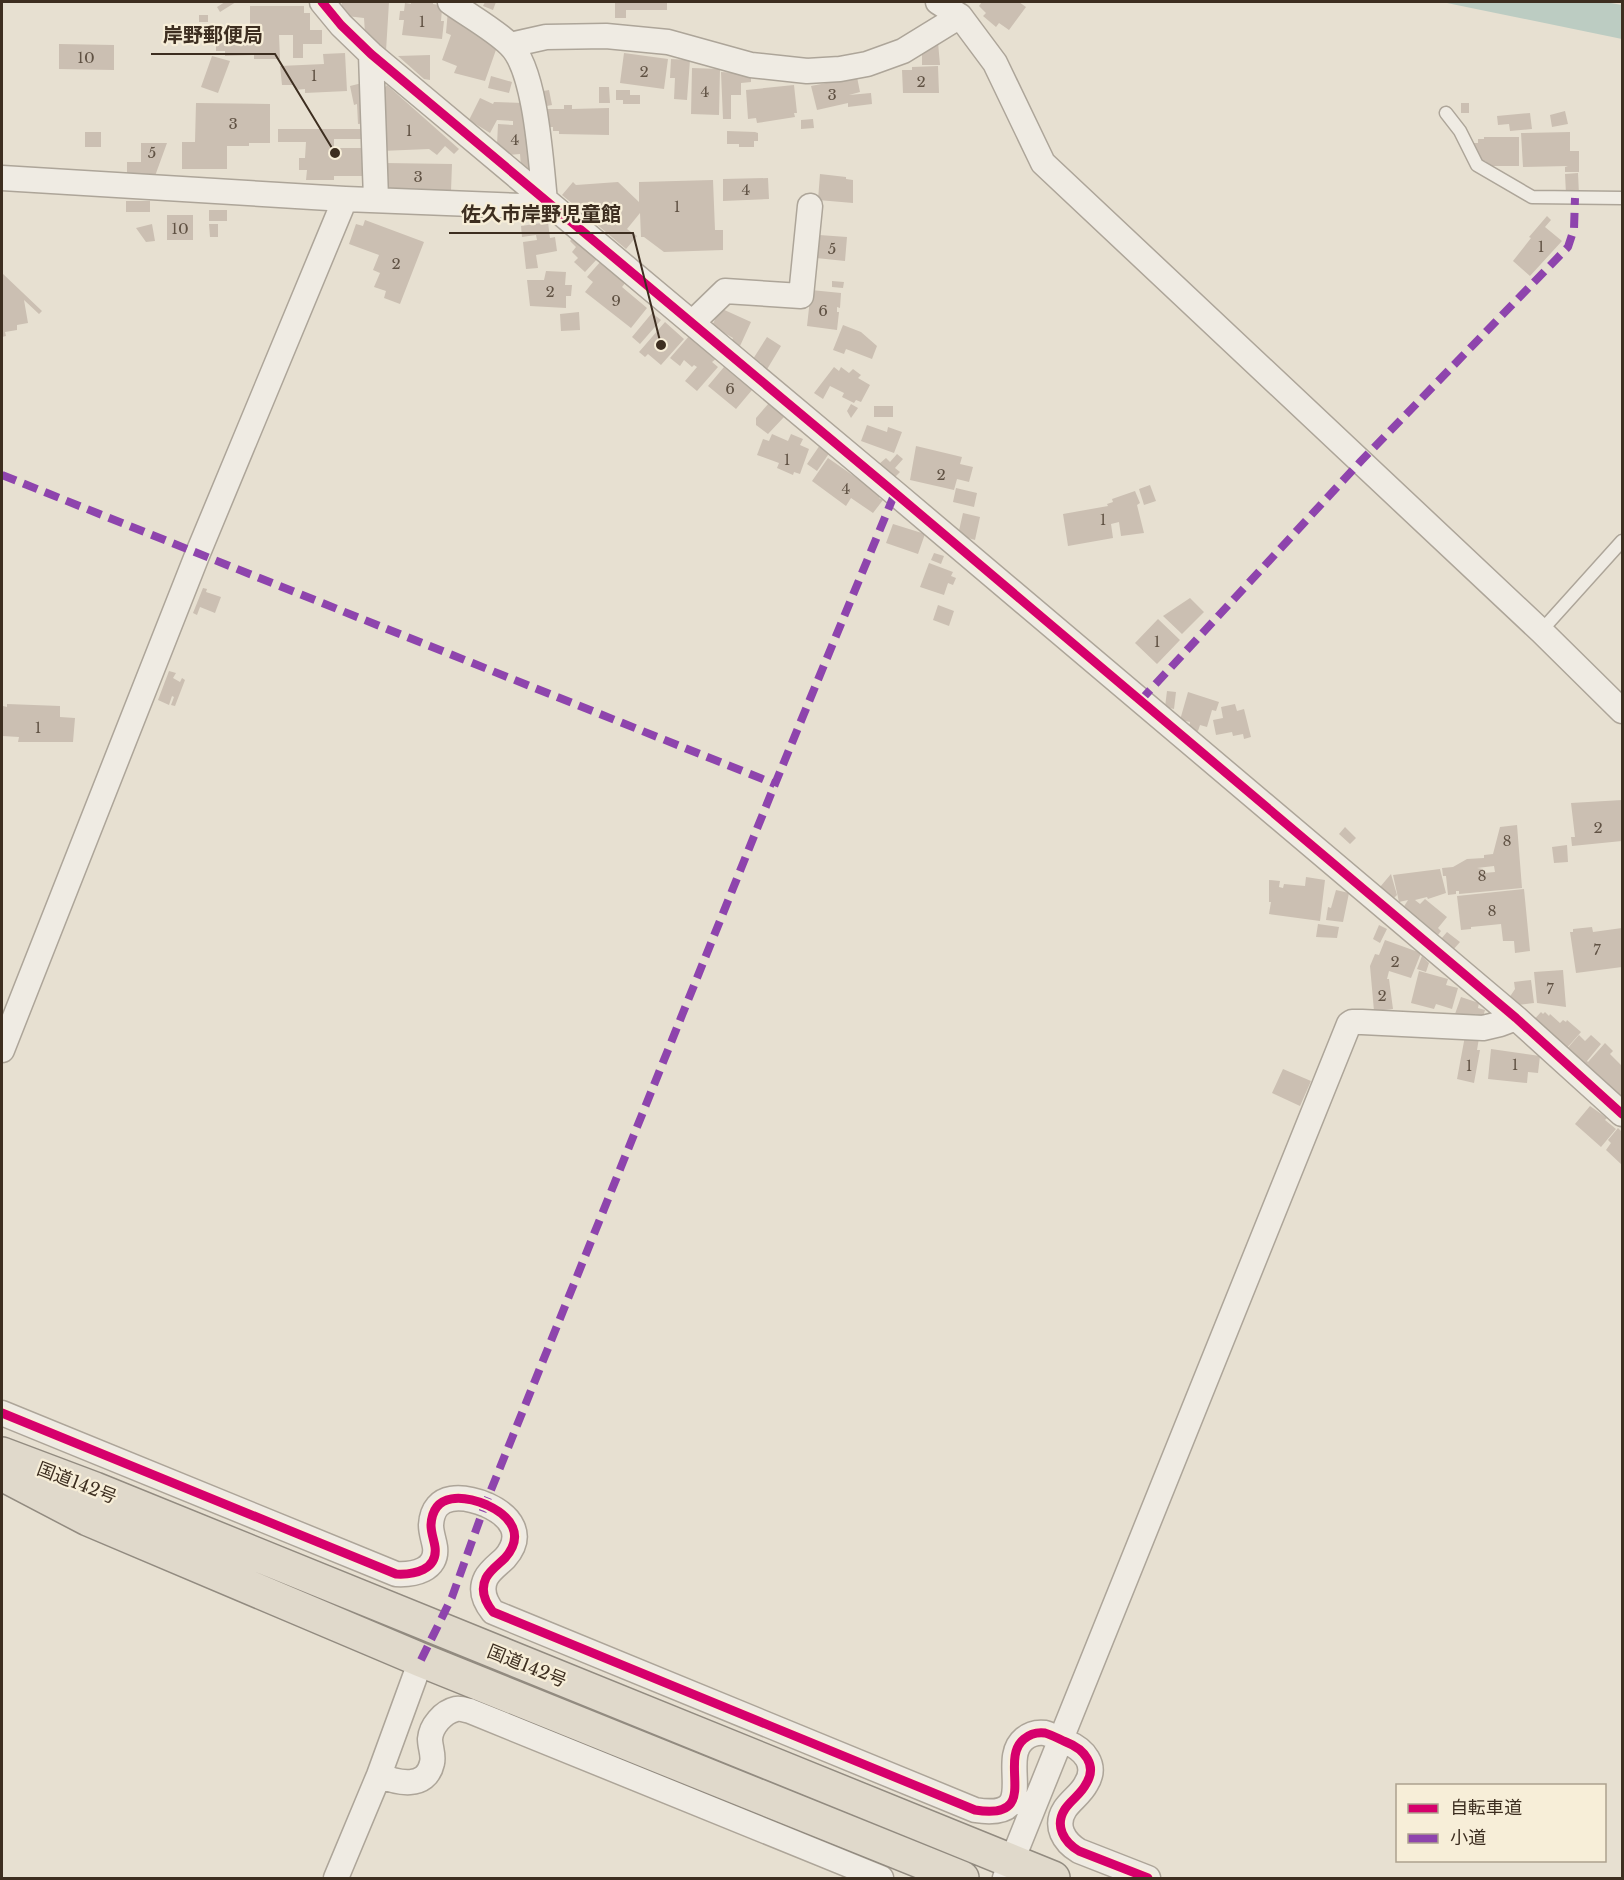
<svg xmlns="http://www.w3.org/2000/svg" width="1624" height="1880" font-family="'Libre Baskerville','Noto Sans JP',serif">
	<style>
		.water { fill: #bcccc2 }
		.building { fill: #cbbfb2; fill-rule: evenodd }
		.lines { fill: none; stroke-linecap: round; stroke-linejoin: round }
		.service-casing { stroke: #ada599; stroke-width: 15 }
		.minor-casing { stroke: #ada599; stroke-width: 27 }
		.trunk-casing { stroke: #928b80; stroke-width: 36 }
		.service { stroke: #efebe3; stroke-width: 12 }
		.minor { stroke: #efebe3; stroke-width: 24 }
		.trunk { stroke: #e0d9cb; stroke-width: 33 }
		.quiet { stroke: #8e44ad; stroke-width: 8; stroke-dasharray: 15 8; stroke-linecap: butt }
		.cycleway-casing { stroke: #f7eed8; stroke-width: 13 }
		.cycleway { stroke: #d6006c; stroke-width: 9 }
		.labels { text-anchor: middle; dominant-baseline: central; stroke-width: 4.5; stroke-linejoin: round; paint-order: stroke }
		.number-label { font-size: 15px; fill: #605244 }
		.street-label { font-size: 18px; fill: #3d2e20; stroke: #f7eed8 }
		.leader { fill: none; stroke: #3d2e20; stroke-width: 2 }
		.callout-dot { fill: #3d2e20; stroke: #f7eed8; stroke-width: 2 }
		.callout-label { font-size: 20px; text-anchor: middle; font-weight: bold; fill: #3d2e20; stroke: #f7eed8; stroke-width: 4.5; stroke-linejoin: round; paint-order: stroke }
	</style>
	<rect width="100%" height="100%" fill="#e7e0d1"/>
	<path class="water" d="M1442,2h163l17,3v34z"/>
	<path class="building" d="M225,2h11l-16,10 -3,-5z
		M342,2h47l-3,49 -21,-18 -1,-15 -18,-2v-3l-5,-1z
		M411,2l22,1v1l6,1 -1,3 4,1 -1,12h3l-2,18 -40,-4 2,-15h-5l1,-9h4l1,-8 6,1z
		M485,2h11l-3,8 -10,-4z
		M615,2h52v8h-41v8h-11z
		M982,2h37l7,5 -17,23 -10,-7 -3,4 -13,-11 3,-3 -7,-7z
		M250,6h54v7h6v17h12v14h-19v14h-10v-23h-14l1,24h-26v-4l-29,1v-5h-9v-17h7v-8l27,-1z
		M448,10l49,37 -12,34 -31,-8 3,-7 -15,-6 9,-25 -5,-2z
		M199,15h9v7h-9z
		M938,42l2,23h-18v-13z
		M59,44l55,1v25l-55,-1z
		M345,53l2,38 -42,2v-4l-10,1v-5h-13l-2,-19 44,-2 -1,-10z
		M624,53l44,6 -4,30 -44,-6z
		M430,55v25l-6,-1 -26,-23z
		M212,56l18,5 -12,32 -17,-6z
		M671,59l19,1 -3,40 -13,-1 1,-21h-5z
		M938,66l1,27h-36l-1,-23h10v-3z
		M692,68l28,1 -1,46 -28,-1z
		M721,72l30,2v8l-10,1v12h-10v24h-8z
		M491,76l21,6 -3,11 -21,-5z
		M857,77l3,15 -11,3 22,-2 1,11 -24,3v-4l-31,7 -6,-24z
		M362,83l5,40 -9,1 -1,-20 -3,1 -4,-19z
		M387,85l72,64 -5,5 -9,-8 -8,9 -8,-6 -48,2 -1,-37 6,-5 -10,-11z
		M794,85l3,28h-3l1,4 -38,6 -1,-5 -8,1 -2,-29z
		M599,87h10l1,16h-11z
		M549,90l3,15 -11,2 -3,-15z
		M616,90h14v5h10v9h-17v-4h-7z
		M480,98l13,6 1,-2 31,1 12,73 -13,-10 -3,1 -1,-13 -13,1 -10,-10 1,-21 15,1v-4l-16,-1 -7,13 -21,-13z
		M196,103l74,1v39h-21v3h-22v23h-45v-27h13z
		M1461,103h8v10h-8z
		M564,105h8v4l37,-1v27l-50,-1v-3h-6v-4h-9v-18h20z
		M1565,111l3,13 -16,3 -2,-12z
		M1530,113l2,16 -22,2 -1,-7 -11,1 -1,-9z
		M813,119l1,9 -13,1v-9z
		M278,129h85v10h-29v9h31v28h-31v4h-28l1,-10h-8v-12h6l1,-16h-28z
		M727,131l28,1 3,1v8h-4v6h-15v-3h-12z
		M85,132h16v15h-16z
		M1570,132v19h9v21h-14v-5l3,-1 -45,1 -2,-34z
		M1484,137h35v29h-33v-5l-8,1v-12h-6v-7h6v-4h6z
		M141,143h26l-12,33h-28v-14h14z
		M385,163l67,1 -1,27h-41v-3h-9v3l-16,-1z
		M1578,173l1,21h-13l-1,-20z
		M820,174l26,3v2l7,1v23l-35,-3z
		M768,178l1,21 -46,2v-22z
		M713,180l2,50h8v20l-59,2 -20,-15h-3l-1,-24 -13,16 10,7 -11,13 -64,-54 11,-13 3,3 42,-3 21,20v-20z
		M126,201h24v11h-24z
		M209,210h18v11h-18z
		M167,215h26v25h-26z
		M1547,216l4,4 -6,7 17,14 -32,35 -17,-15 18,-23 -2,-1z
		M365,220l59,22 -24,62 -16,-6 2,-7 -12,-4 6,-14 -7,-3 6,-15 -30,-11 7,-20 7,2z
		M548,222l2,16 5,-1 2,14 -21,4 2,13 -12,1 -3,-27 14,-2 -1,-5 -14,2 -1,-11z
		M152,224l3,17 -9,1 -10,-14z
		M209,224h9v13h-8z
		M819,235l28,2 -2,24 -29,-3z
		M574,236l24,22 -13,14 -11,-10 4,-4 -6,-6 4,-5 -6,-6z
		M601,261l25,21 -4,5 25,21 -16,20 -46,-36 8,-10 -6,-5z
		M546,271l20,1 -1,13h7l-1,11h-5v12l-36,-2 -3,-26h17z
		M2,273l40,38 -3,3 -15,-14 4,23 -11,2v5l-12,2 1,4 -4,1z
		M832,281l12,1 -1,6 -11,-1z
		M811,290l30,3 -1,15 -3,-1v5h2l-2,18 -30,-4z
		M720,308l31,14 -11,24 -9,-4 2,-4 -19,-11 1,-2 -2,-1z
		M579,312l1,18 -19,1 -1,-17z
		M652,313l9,7 -21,24 -8,-7z
		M665,322l19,17 -23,26 -13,-11 -3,3 -6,-5z
		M843,325l18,7 16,14 -5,13 -26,-10 -2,5 -11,-4z
		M690,335l27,23 -5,4 6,5 -21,24 -12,-10 12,-14 -3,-2 -2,2 -8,-7 -4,6 -10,-8z
		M767,337l14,9 -15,25 -7,-5 2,-3 -8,-4z
		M724,367l28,23 -16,19 -28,-23z
		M834,367l5,4 2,-4 8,6 4,-4 8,6 -3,3 12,7 -9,17 -5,-2 -2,3 -12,-6 2,-4 -14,-7 -7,13 -9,-6z
		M769,403l15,14 -16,17 -12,-9v-7z
		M851,404l7,4 -7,10 -4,-7z
		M874,406h19v11h-19z
		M867,425l20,7 1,-5 14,5 -8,21 -33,-12z
		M772,434l16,7 3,-7 12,5 -3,6 9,4 -9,25 -6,-2 -1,3 -16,-7 2,-5 -22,-8 6,-16 6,2z
		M820,445l10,7 -13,19 -10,-7z
		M916,446l46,11 -2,7 13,3 -4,15 -12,-3 -3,11 -44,-10z
		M897,454l6,5 -8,9 5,4 -6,6 -15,-14 7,-6 4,4z
		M828,458l53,37 -2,3 4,2 -10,13 -22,-15 -5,8 -34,-25z
		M1150,485l6,16 -12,4 -5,-16z
		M956,488l21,5 -3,14 -21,-5z
		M1135,491l5,12 -3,2 7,28 -23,3 -2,-14 -8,2 2,14 -45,8 -5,-32 45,-8 -1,-2 6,-2 -1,-3z
		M963,513l17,4 -5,23 -17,-5z
		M893,524l32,10 -7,20 -32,-11z
		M934,553l10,3 -3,8 -10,-4z
		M929,563l24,9 -2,4 5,2 -3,7 -5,-2 -4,12 -24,-8z
		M203,588l4,1 -1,3 15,5 -6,16 -15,-6 -3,8 -4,-2z
		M1190,598l14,14 -22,22 -19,-18z
		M938,605l16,6 -5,15 -16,-6z
		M1158,619l22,21 -23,24 -22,-21z
		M169,671l7,2 -3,5 7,4 2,-4 3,2 -10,26 -4,-1 3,-8 -2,-1 -3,9 -11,-5z
		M1167,691l9,1 -2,17 -9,-2z
		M1188,692l31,10 -3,9 -4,-1 -5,17 -7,-2 -2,6 -9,-2 1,-7 -10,-2z
		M7,704l53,2v11l15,1 -2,24h-55l1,-5 -17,-1 1,-30 4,1z
		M1235,704l2,7 7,-2 7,28 -7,2 -1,-5 -10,2 -1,-4 -16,3 -3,-15 10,-2 -2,-11z
		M1622,800v41l-50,5 -1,-9h4l-4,-34z
		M1517,825l5,63 -63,6v-3h-3v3l-8,1 -2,-19h-3l-1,-8 11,-1 14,-8 17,-1v-3l9,-1 7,-27zM1494,866l1,6 -11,1 -1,-4 -6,-1z
		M1345,827l11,11 -6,6 -11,-10z
		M1567,845l1,17 -14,1 -2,-16z
		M1440,869l6,24 -18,6 -1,-2 -12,3 5,4 5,-5 22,18 -9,11 3,3 -3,4 -21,-18 -1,2 -13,-11 5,-8 -9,2 -6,-27z
		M1391,874l6,21 -4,4 -13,-12z
		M1306,877l19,3 -5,41 -51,-7 2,-12h-2v-22l11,1 -1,6 4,1 1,-4 21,2z
		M1524,889l6,62 -15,2 -1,-12h-11l-2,-17 -30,3v2l-10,1 -4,-34z
		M1336,890l13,3 -6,29 -17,-2 2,-13 3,1z
		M1318,924l21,3 -2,11 -21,-1z
		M1379,925l8,4 -7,14 -7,-4z
		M1592,927l1,5 29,-4v39l-46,6 -6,-41h3v-3z
		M1447,932l13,10 -7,8 -12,-11z
		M1385,940l36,13 -10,25 -22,-7 -2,8h2l4,30 -19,2 -4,-45 5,-12 4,1z
		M1422,956l7,7 -3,9 -9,-3z
		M1563,970l3,37 -29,-4 -3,-31z
		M1419,971l29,8 -2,6 12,3 -6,21 -16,-5 -2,5 -23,-6z
		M1531,980l3,23 -16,2 -9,-7 6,-9 -1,-7z
		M1461,997l18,6 -1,5 7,2 -2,7 -8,-3 -2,7 -18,-7z
		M1541,1012l2,2 2,-2 4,4 1,-2 10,9 3,-3 3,2 1,-2 14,12 -15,17 -35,-26z
		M1579,1035l6,6 6,-6 10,9 -14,17 1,1 17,-19 8,8 -3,3 12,12v35l-56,-51z
		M1465,1036l14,2 -2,12h3l-6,33 -17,-4z
		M1491,1049l49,7 -2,17 -10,-1 -1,11 -39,-4z
		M1283,1069l28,12 -11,25 -28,-13z
		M1590,1106l17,12 -2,2 11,9 -15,18 -26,-23z
		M1618,1128l4,4v33l-16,-15 5,-7 -3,-3z"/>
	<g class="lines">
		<defs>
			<path id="service" d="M1446,113l14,18 17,34 55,32 90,1
				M1541,631l81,-90"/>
			<path id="minor" d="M322,2l19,23 30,29 524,439 621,525 106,96
				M938,2l22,14 35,47 48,100 498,468 81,80
				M510,45l36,-8 60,-1 62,6 83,23 56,6 33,-2 27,-5 36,-13 57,-35
				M371,54l5,145
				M2,178l343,21 176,7 13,-1 11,-4c-4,-38 -9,-131 -35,-156 -15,-15 -42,-30 -60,-43
				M692,323l33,-32 76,5 9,-90
				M2,1050l196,-497 147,-354
				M2,1413l394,161c18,1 42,-4 39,-27 -1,-7 -4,-14 -4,-22 2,-34 34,-29 56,-20 24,11 38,30 18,53 -6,6 -15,12 -19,20 -6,12 -1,24 7,34l482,198c68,11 22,-49 49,-71 6,-5 13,-7 21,-6 7,2 14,6 21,9 18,7 32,23 20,42 -5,10 -15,16 -21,25 -11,17 -1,33 14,42l69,27
				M379,1775c18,8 47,15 53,-12 2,-8 -2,-16 -2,-24 1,-13 13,-27 26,-30 4,-1 10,1 14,2l411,167
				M336,1878l43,-103 42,-115
				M1005,1878l344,-854 3,-2h10l121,6 17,-4 16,-6"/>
			<path id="trunk" d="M2,1454l93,35 958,389
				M2,1474l86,45 333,141 541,218"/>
		</defs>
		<use href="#service" class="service-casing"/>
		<use href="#minor" class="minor-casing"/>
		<use href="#trunk" class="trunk-casing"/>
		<use href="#service" class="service"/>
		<use href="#minor" class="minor"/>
		<use href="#trunk" class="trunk"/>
		<path class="quiet" d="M2,475l773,309
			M1140,701l221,-240 207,-214 6,-18 1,-31
			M421,1660l31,-63 33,-92 290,-721 120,-291"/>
		<defs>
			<path id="cycleway" d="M322,2l19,23 30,29 524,439 621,525 106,96
				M2,1413l394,161c18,1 42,-4 39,-27 -1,-7 -4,-14 -4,-22 2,-34 34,-29 56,-20 24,11 38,30 18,53 -6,6 -15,12 -19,20 -6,12 -1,24 7,34l482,198c68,11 22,-49 49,-71 6,-5 13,-7 21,-6 7,2 14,6 21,9 18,7 32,23 20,42 -5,10 -15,16 -21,25 -11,17 -1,33 14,42l69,27"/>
		</defs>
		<use href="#cycleway" class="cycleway-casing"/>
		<use href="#cycleway" class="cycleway"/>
	</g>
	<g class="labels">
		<g class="number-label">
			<text x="422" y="21">1</text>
			<text x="86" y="57">10</text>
			<text x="644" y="71">2</text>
			<text x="314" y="75">1</text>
			<text x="921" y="81">2</text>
			<text x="705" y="91">4</text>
			<text x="832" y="94">3</text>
			<text x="233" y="123">3</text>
			<text x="409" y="130">1</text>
			<text x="515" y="139">4</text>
			<text x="152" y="152">5</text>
			<text x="418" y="176">3</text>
			<text x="746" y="189">4</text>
			<text x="677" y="206">1</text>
			<text x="180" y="228">10</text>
			<text x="1541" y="246">1</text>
			<text x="832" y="248">5</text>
			<text x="396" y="263">2</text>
			<text x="550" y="291">2</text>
			<text x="616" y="300">9</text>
			<text x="823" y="310">6</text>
			<text x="730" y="388">6</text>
			<text x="787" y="459">1</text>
			<text x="941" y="474">2</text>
			<text x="846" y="488">4</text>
			<text x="1103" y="519">1</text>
			<text x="1157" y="641">1</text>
			<text x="38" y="727">1</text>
			<text x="1598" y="827">2</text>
			<text x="1507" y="840">8</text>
			<text x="1482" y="875">8</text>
			<text x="1492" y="910">8</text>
			<text x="1597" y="949">7</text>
			<text x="1395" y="961">2</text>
			<text x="1550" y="988">7</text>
			<text x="1382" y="995">2</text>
			<text x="1515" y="1064">1</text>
			<text x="1469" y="1065">1</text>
		</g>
		<g class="street-label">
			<text transform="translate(77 1483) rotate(21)">国道142号</text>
			<text transform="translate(527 1666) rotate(22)">国道142号</text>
		</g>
	</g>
	<path class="leader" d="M335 153L275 54H151M661 345L633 233H449"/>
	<g class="callout-dot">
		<circle cx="335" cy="153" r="6"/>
		<circle cx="661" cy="345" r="6"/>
	</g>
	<g class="callout-label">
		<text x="213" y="42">岸野郵便局</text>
		<text x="541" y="221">佐久市岸野児童館</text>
	</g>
	<rect width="1624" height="1880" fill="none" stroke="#3d2e20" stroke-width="6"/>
	<rect x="1396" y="1784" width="210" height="78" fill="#f7eed8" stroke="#ada18e" stroke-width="1.5"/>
	<rect x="1408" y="1804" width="30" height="9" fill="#d6006c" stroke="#ada18e" stroke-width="1.5"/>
	<text x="1450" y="1814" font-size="18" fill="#3d2e20">自転車道</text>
	<rect x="1408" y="1834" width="30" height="9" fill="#8e44ad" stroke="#ada18e" stroke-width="1.5"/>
	<text x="1450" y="1844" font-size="18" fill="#3d2e20">小道</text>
</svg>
